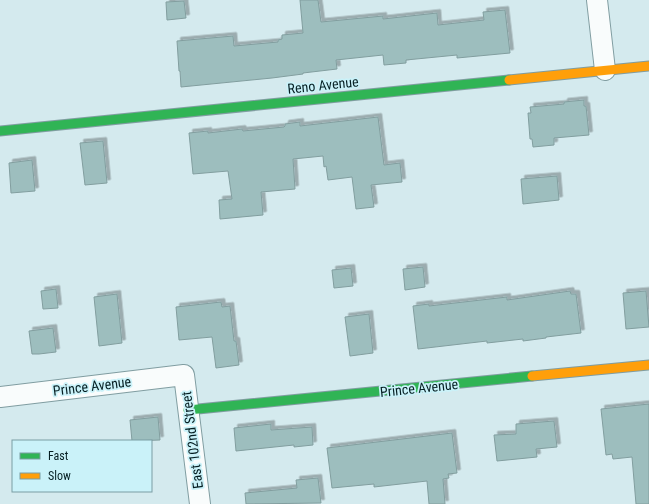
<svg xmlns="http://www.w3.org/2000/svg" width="649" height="504" font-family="'Roboto Condensed',sans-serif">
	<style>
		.building { fill: #9dbebe; stroke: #829e9f; filter: url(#shadow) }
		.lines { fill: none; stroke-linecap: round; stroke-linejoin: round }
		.street-casing { stroke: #809da1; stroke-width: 22 }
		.fast-casing { stroke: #809da1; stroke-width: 11 }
		.slow-casing { stroke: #809da1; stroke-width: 11 }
		.street { stroke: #f9fcfc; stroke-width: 20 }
		.fast { stroke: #30b455; stroke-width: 9 }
		.slow { stroke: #ff9f0a; stroke-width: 9 }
		.labels { text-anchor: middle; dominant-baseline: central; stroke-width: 3.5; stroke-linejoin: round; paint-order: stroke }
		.street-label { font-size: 14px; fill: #051e22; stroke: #caf2f9 }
	</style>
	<defs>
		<filter id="shadow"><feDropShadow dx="3.5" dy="-3.5" stdDeviation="0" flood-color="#0004"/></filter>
	</defs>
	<rect width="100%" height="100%" fill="#d4eaee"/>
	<path class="building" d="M300,0h18l3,22 62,-6v3l54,-6 1,12 46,-5 -1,-8 22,-2 5,43 -53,5v-3l-51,5v3l-22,2 -1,-10 -47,5 1,9 -34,4v1l-31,4 -91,9 -1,-16h-1l-2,-30 56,-5 1,10 44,-4v-2l4,-1v-4l21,-2z
		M184,1l2,17 -19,2 -1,-18z
		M584,100v6h2l3,29 -35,3v7l-21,2 -1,-8h-2l-2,-26h3l-1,-6 34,-3v-2z
		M378,117l6,48 16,-2 2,19 -31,3 3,22 -18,2 -4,-32 -24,3 -2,-14 -2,1 -1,-11 -30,3 2,30 -34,3 2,23 -43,4 -1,-19 13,-1 -4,-28 -35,3 -4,-41 19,-2v2l34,-4 1,2 41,-4 1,-1v-2l15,-2v4z
		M103,141l4,42 -22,2 -5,-42z
		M32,160l3,31 -24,2 -2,-30z
		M557,176l2,24 -36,4 -2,-25z
		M423,267l2,20 -20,3 -2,-21z
		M351,268l2,18 -19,2 -2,-18z
		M56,289l2,19 -15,1 -2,-18z
		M570,291l1,3h5l5,39 -35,4v1l-23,3v-2l-36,4v-2l-69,8 -5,-43 16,-2v2l78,-9v3z
		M646,291l3,36 -23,2 -3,-36z
		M117,294l5,49 -23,3 -5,-49z
		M221,302l1,5 8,-1 4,35h2l3,24 -23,3 -4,-31 -33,3 -3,-33z
		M369,314l4,39 -23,3 -5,-39z
		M53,328l3,24 -17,2h-7l-3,-23z
		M649,404v100h-13l-4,-47 -19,2 -1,-5 -6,1 -5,-46z
		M158,417l2,23 -28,1 -2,-21z
		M554,421l3,26 -21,2 1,8 -40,4 -3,-26 22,-1v-10z
		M271,424v6l41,-3 1,18 -19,2v-2l-58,6 -2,-23z
		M452,433l5,40 -9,1 1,4 -6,1 2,25h-16l-2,-23 -53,6v-3l-42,4 -5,-40z
		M318,478l3,25 -75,1 -1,-11 52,-5 -1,-8z"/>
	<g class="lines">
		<defs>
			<path id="street" d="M597,0l8,70
				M0,397l184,-22 16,129"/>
			<path id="fast" d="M0,131l509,-51
				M188,410l344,-34"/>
			<path id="slow" d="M509,80l140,-14
				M532,376l117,-11"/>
		</defs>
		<use href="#street" class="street-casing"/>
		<use href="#fast" class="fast-casing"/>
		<use href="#slow" class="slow-casing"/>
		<use href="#street" class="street"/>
		<use href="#fast" class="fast"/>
		<use href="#slow" class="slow"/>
	</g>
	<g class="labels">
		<g class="street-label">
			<text transform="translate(323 85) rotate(-6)">Reno Avenue</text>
			<text transform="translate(92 386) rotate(-7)">Prince Avenue</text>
			<text transform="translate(419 388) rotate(-6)">Prince Avenue</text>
			<text transform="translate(192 440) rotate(-97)">East 102nd Street</text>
		</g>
	</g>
	<rect x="12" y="440" width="140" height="52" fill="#caf2f9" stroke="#7b9da3"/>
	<rect x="20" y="453" width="20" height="6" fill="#30b455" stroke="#7b9da3"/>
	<text x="48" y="460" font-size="12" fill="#051e22">Fast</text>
	<rect x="20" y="473" width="20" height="6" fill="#ff9f0a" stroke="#7b9da3"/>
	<text x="48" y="480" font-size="12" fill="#051e22">Slow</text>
</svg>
